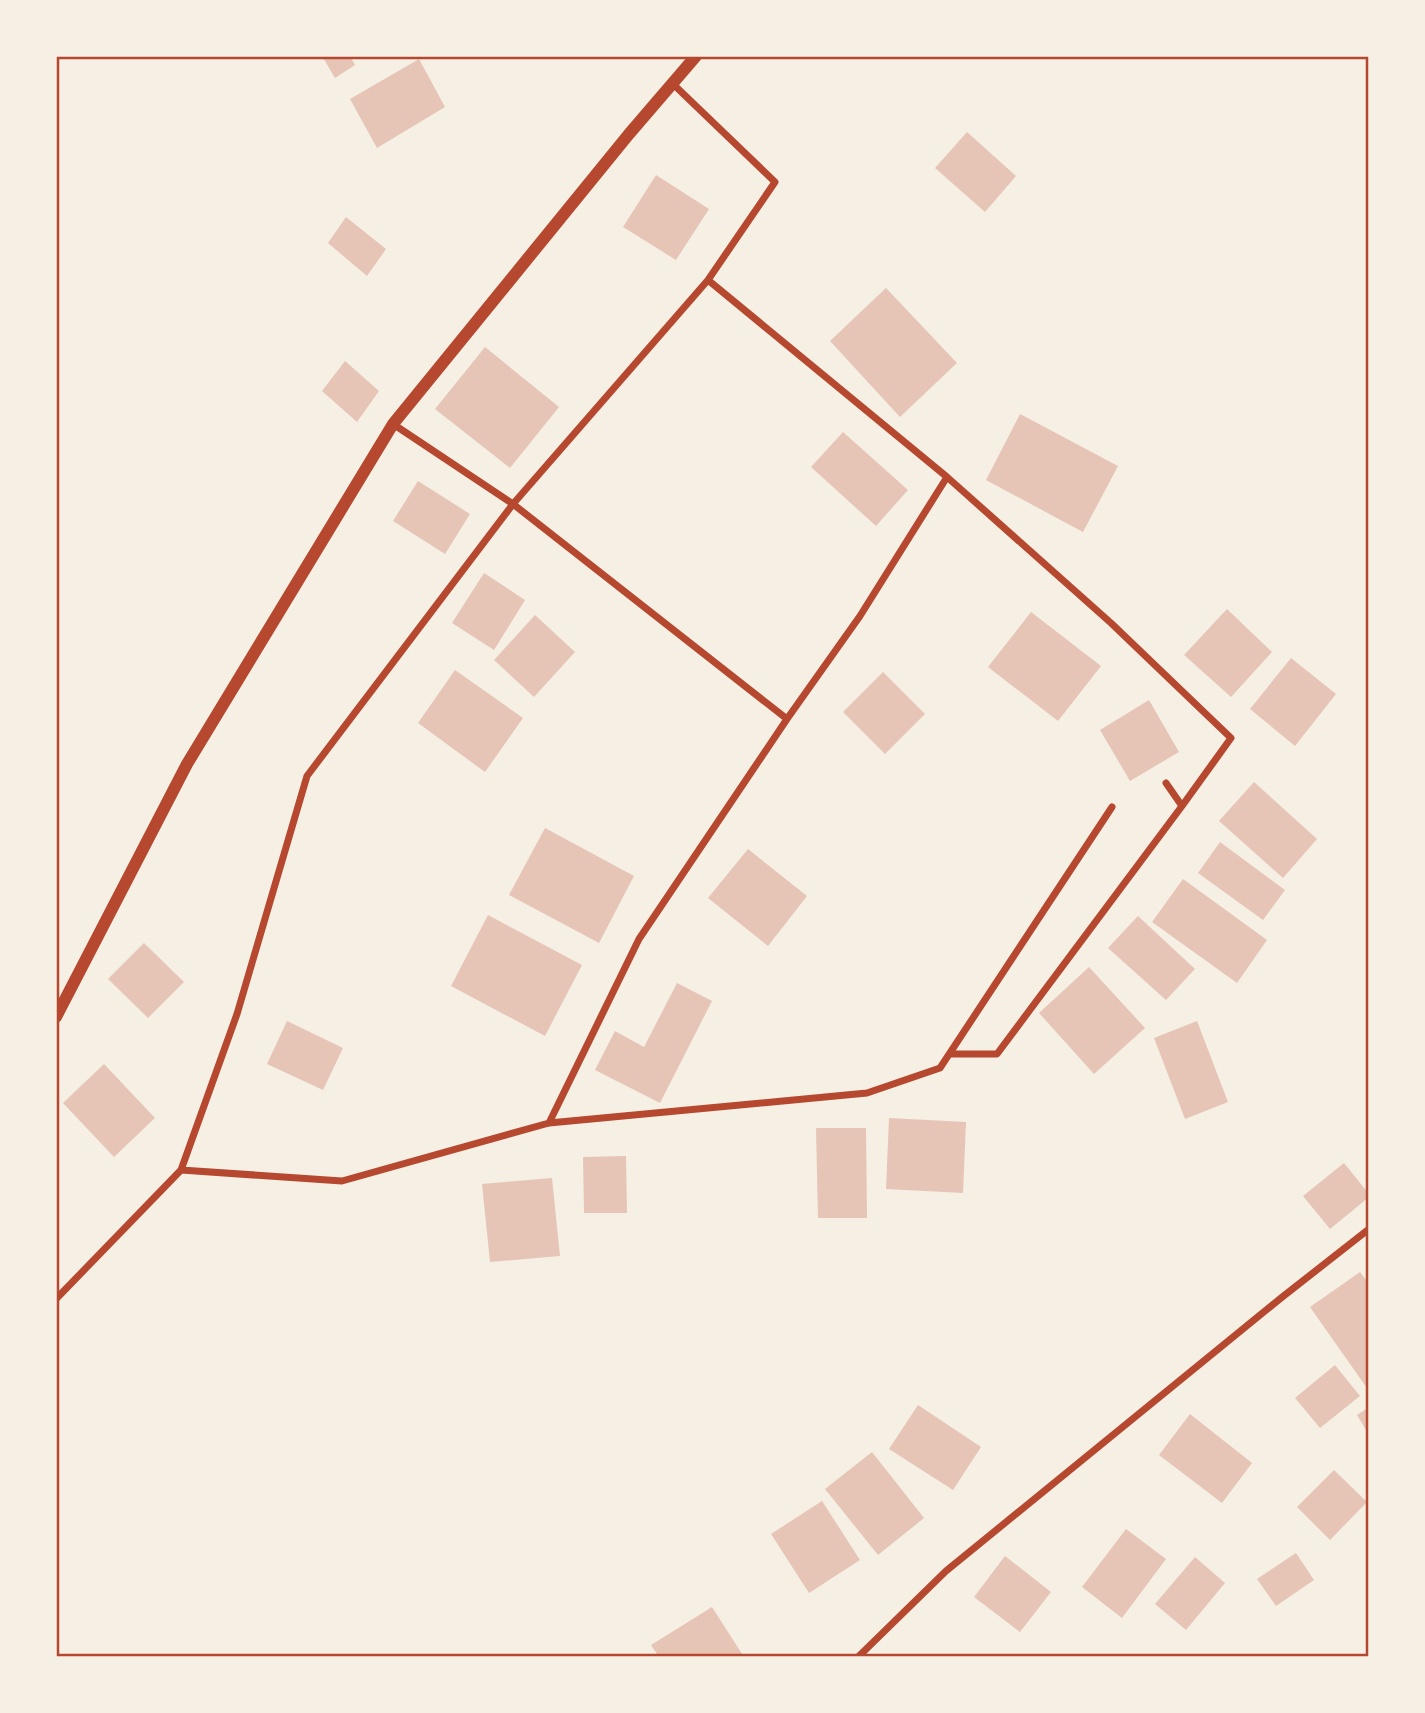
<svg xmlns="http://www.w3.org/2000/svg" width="1425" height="1713" font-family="Georgia,serif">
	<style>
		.building { fill: #e6c5b7 }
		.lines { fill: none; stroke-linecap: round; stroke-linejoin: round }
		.minor { stroke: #b5482f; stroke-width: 7 }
		.tertiary { stroke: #b5482f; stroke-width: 12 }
		.neatline { fill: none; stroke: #b5482f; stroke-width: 2.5 }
	</style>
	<rect width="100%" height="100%" fill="#f6efe4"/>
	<path class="building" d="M322,56h28l5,9 -20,13z
		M419,59l26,48 -68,41 -27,-49z
		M967,132l49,44 -31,36 -50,-44z
		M656,175l53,34 -33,51 -53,-33z
		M346,217l40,32 -19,27 -39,-33z
		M886,288l71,75 -57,54 -70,-76z
		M485,347l74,60 -49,61 -75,-59z
		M345,361l34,30 -22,31 -35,-31z
		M1020,414l98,52 -35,66 -97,-52z
		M843,432l65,58 -32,36 -65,-59z
		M418,481l52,33 -25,40 -52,-33z
		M484,573l41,27 -31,50 -42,-27z
		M1227,609l45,43 -41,45 -47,-42z
		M1031,612l70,54 -43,55 -70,-54z
		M535,615l40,37 -41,45 -40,-37z
		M1291,658l45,36 -41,52 -45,-37z
		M455,670l68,48 -38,54 -67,-49z
		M883,672l42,42 -40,40 -42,-42z
		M1149,700l30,52 -49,29 -30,-51z
		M1254,782l63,57 -34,39 -64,-57z
		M545,828l89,48 -35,67 -90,-48z
		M1220,842l65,48 -22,30 -65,-47z
		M748,849l59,47 -39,50 -60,-48z
		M1183,879l84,61 -30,43 -85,-61z
		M488,915l94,50 -37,71 -94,-50z
		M1138,916l57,53 -29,31 -58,-52z
		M144,943l40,39 -36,36 -40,-39z
		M1089,967l56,61 -51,46 -55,-61z
		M677,983l35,18 -52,102 -65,-33 20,-39 29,16z
		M287,1021l56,27 -20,42 -56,-26z
		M1197,1021l31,81 -43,17 -31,-81z
		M104,1064l51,54 -41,39 -51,-54z
		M889,1118l77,4 -3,71 -77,-4z
		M816,1128h50l1,90h-49z
		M626,1156l1,57h-43l-1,-56z
		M1344,1163l25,31v3l-39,32 -27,-33z
		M552,1178l8,78 -70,6 -8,-78z
		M1360,1272l9,12v107l-59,-84z
		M1335,1365l25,31 -40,32 -25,-30z
		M918,1405l63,42 -28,43 -64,-41z
		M1369,1407v28l-12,-20z
		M1190,1414l62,49 -30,40 -63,-48z
		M872,1452l52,66 -46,37 -53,-66z
		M1334,1470l33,32 -37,38 -33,-33z
		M822,1501l38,59 -51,33 -38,-59z
		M1126,1529l40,30 -44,59 -40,-31z
		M1296,1553l18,27 -38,26 -19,-27z
		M1005,1556l46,36 -31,40 -46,-35z
		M1195,1557l30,26 -39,47 -31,-26z
		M712,1607l32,50h-85l-8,-12z"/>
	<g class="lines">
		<path class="minor" d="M708,280l239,197 164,146 120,115 -49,68
			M393,424l120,80 274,215
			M950,1054h47l185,-248 -16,-23
			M549,1123l90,-184 148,-220 73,-103 87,-139
			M181,1170l161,11 207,-58 318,-30 73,-25 172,-261
			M56,1299l125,-129 56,-156 70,-238 206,-272 195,-224 67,-98 -103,-99
			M858,1657l88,-86 335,-273 88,-69"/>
		<path class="tertiary" d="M56,1017l131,-253 206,-340 236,-290 67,-78"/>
	</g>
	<rect width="1425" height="1713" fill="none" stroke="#f6efe4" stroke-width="116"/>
	<rect x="58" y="58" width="1309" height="1597" class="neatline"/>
</svg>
